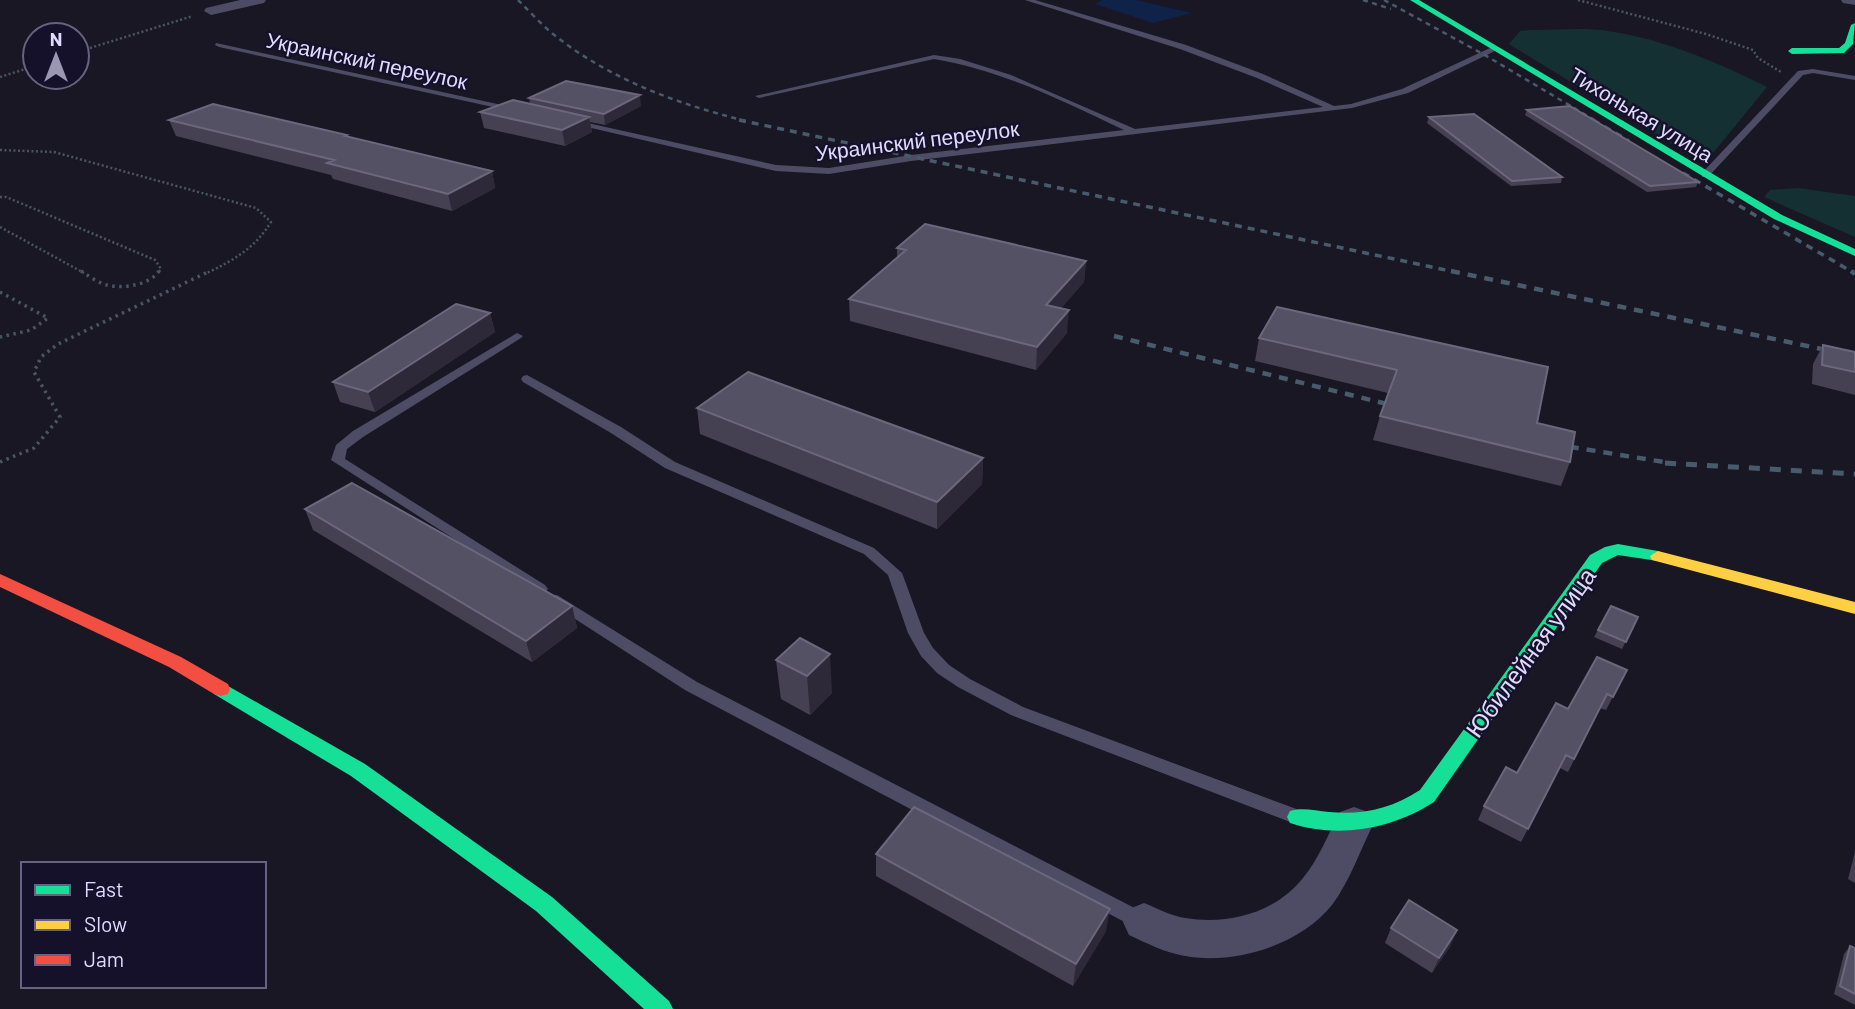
<svg xmlns="http://www.w3.org/2000/svg" width="1855" height="1009" font-family="Barlow,sans-serif">
	<style>
		.green { fill: #153032 }
		.water { fill: #0f2248 }
		.lines { fill: none; stroke-linecap: round; stroke-linejoin: round }
		.path-far1 { stroke: #4a5564; stroke-width: 2.5; stroke-dasharray: 2 2.5; stroke-linecap: butt }
		.path { stroke: #4a5564; stroke-width: 3.5; stroke-dasharray: 2.5 4.5; stroke-linecap: butt }
		.lane { fill: #4e4c65; fill-rule: evenodd }
		.street { fill: #4e4c65; fill-rule: evenodd }
		.fast { fill: #16e098; fill-rule: evenodd }
		.slow { fill: #ffcf43; fill-rule: evenodd }
		.jam { fill: #f24e42; fill-rule: evenodd }
		.rail-far3 { stroke: #485b6d; stroke-width: 2.5; stroke-dasharray: 5 4.5; stroke-linecap: butt }
		.rail-far2 { stroke: #485b6d; stroke-width: 3.5; stroke-dasharray: 7 6; stroke-linecap: butt }
		.rail-far1 { stroke: #485b6d; stroke-width: 4.5; stroke-dasharray: 9 8; stroke-linecap: butt }
		.rail { stroke: #485b6d; stroke-width: 5; stroke-dasharray: 11 10; stroke-linecap: butt }
		.wall { fill: #454153 }
		.shaded-wall { fill: #2d2938 }
		.building { fill: #555165; stroke: #6b677d; stroke-width: 2 }
		.labels { text-anchor: middle; dominant-baseline: central; stroke-width: 5; stroke-linejoin: round; paint-order: stroke }
		.far-street-label { font-size: 21px; fill: #e0dbfe; stroke: #16112a }
		.street-label { font-size: 24px; fill: #e0dbfe; stroke: #16112a }
	</style>
	<rect width="100%" height="100%" fill="#1a1724"/>
	<path class="green" d="M1531,30c25,0 52,-3 77,1 55,8 109,31 159,56l-63,77 -195,-120 11,-13z
		M1798,188l57,8v41l-91,-40 6,-7z"/>
	<path class="water" d="M1102,0h34l56,13 -39,10 -58,-19z"/>
	<g class="lines">
		<path class="path-far1" d="M1578,0l128,34 47,16 5,8 23,14
			M77,52l116,-36
			M0,77l35,-11
			M0,150l54,2 202,56 15,14c-16,26 -37,38 -64,51
			M0,197h6l149,63 6,9 -3,4
			M0,227l84,46"/>
		<path class="path" d="M81,271c8,5 17,12 26,14 16,4 43,0 52,-14
			M0,292l48,26 -17,12 -31,7
			M0,462l34,-14 26,-31 -26,-45 7,-15 17,-13 152,-73"/>
		<path class="lane" d="M1025,0h10l151,45 77,29 71,32 17,-2 51,-15 88,-41 7,2 -89,43 -56,15 -441,53 -82,13 -53,-3 -206,-48 4,-3 202,45 53,3 82,-13 213,-25c-61,-29 -123,-60 -190,-71l-175,39 -4,-2 179,-41 26,4 51,16 124,54 188,-22 -66,-29 -77,-29z
			M216,43l300,65 4,2 -4,2 -297,-65 -4,-2z
			M1813,69l42,7v4l-42,-7 -10,2 -95,102h-6v-4l96,-102z
			M517,333l6,3 -2,2 -158,99 -16,12 -2,10 200,126 3,4 -3,4 -5,1 -209,-134 5,-15 17,-14z
			M527,375l94,52 54,35 199,86 28,25 22,60 9,15 16,17 21,14 53,28 276,103 2,5 -2,5 -7,3 -7,-3 -274,-105 -53,-28 -21,-14 -16,-17 -13,-23 -20,-58 -24,-21 -199,-86 -54,-35 -88,-51 -2,-3 2,-3z
			M557,595l140,87 453,234 3,6 -3,6 -7,3 -7,-3 -451,-238 -133,-86 -3,-4 3,-4z"/>
		<path class="street" d="M240,0h26l-2,3 -53,12 -7,-4 2,-3z
			M1841,0h14v5l-12,-2z
			M1354,807l14,5 6,11c-14,27 -24,58 -42,82 -32,40 -97,60 -147,51 -19,-3 -39,-13 -56,-21l-6,-13 6,-13 15,-6c13,5 27,13 41,15 44,7 90,-5 118,-40 16,-19 25,-44 37,-66z"/>
		<path class="fast" d="M1410,0h9l363,215 73,34v7l-81,-37z
			M1855,23l-2,21 -9,9 -52,1 -4,-3 4,-3h47l6,-5 6,-18z
			M1618,544l40,7 8,5 -8,5 -40,-6 -16,8 -168,239c-42,27 -96,37 -144,21l-3,-6 3,-6c12,-4 26,0 39,1 34,3 62,-3 91,-22l170,-235 15,-8z
			M221,682l144,82 187,133 117,104 4,8h-29l-108,-98 -185,-135 -137,-82 -2,-5 2,-5z"/>
		<path class="slow" d="M1658,551l197,51v12l-203,-54 -2,-4z"/>
		<path class="jam" d="M0,574l181,83 47,27 2,5 -2,5 -7,2 -7,-2 -45,-27 -169,-80z"/>
		<path class="rail-far3" d="M518,0c11,11 23,24 35,34 56,45 124,70 193,87
			M1363,0l28,9
			M1384,0l99,54 113,67"/>
		<path class="rail-far2" d="M739,120l721,153
			M1593,120l36,21
			M1683,173l171,100"/>
		<path class="rail-far1" d="M1451,271l404,85
			M1851,271l4,3
			M1114,336l289,72
			M1553,444l123,20"/>
		<path class="rail" d="M1665,463l190,11"/>
	</g>
	<path class="wall" d="M529,98l112,8 -36,19 -15,-3 2,10 -27,14 -81,-18 -4,-16 50,-8z
		M1527,110l171,72 -2,5 -49,5 -122,-77z
		M1429,117l133,60 -1,6 -50,3 -84,-63z
		M169,120l179,17 144,34 3,17 -43,23 -119,-32 -2,-4 -155,-39z
		M897,248l189,13 -2,21 -23,26 6,25 -31,37 -186,-49 -1,-22 48,-41z
		M1277,307l260,116 33,39 -9,24 -188,-46 7,-24 8,-23 -133,-32 4,-23z
		M490,313l5,19 -120,80 -35,-10 -7,-20z
		M1823,345l32,7v43l-43,-11 1,-20z
		M697,408l286,50 -1,26 -45,45 -237,-95z
		M305,509l267,97 5,22 -45,34 -219,-132z
		M1638,617l-16,32 -28,-12 4,-7z
		M800,638l32,55 -22,22 -29,-16 -5,-39z
		M1627,670l-21,40 -6,-2 -32,64 -8,-4 -39,74 -43,-22 6,-14 33,-33 51,-64z
		M1855,852v31l-7,-4z
		M876,854l230,77 -33,55 -197,-110z
		M1391,928l60,17 -19,28 -47,-30z
		M1850,946l5,2v57l-21,-11 10,-40z"/>
	<path class="shaded-wall" d="M640,95l1,11 -36,19 -1,-11z
		M589,117l3,15 -27,14 -3,-16z
		M492,171l3,17 -43,23 -4,-17z
		M1086,261l-2,21 -39,45 1,-22z
		M1069,310l-2,23 -31,37 1,-23z
		M490,313l5,19 -120,80 -7,-20z
		M983,458l-1,26 -45,45v-27z
		M572,606l5,22 -45,34 -6,-21z
		M830,654l2,39 -22,22 -3,-39z
		M1110,909l-4,22 -33,55 3,-22z
		M1457,930l-6,15 -19,28 7,-15z"/>
	<path class="building" d="M566,81l74,14 -36,19 -75,-16z
		M513,100l76,17 -27,13 -82,-18z
		M213,104l134,31 -2,1 147,35 -44,23 -121,-31 7,-3 -165,-40z
		M1570,106l128,76 -48,4 -123,-76z
		M1474,114l88,63 -50,4 -83,-64z
		M925,224l161,37 -40,44 23,5 -32,37 -188,-48 57,-49 -9,-2z
		M456,304l34,9 -122,79 -35,-10z
		M1277,307l271,60 -11,56 38,9 -5,30 -190,-46 17,-46 -138,-32z
		M1823,345l32,7v20l-33,-7z
		M748,372l235,86 -46,44 -240,-94z
		M352,483l220,123 -46,35 -221,-132z
		M1611,606l27,11 -12,25 -28,-12z
		M800,638l30,16 -23,22 -31,-16z
		M1597,657l30,13 -14,27 -6,-3 -33,65 -8,-4 -38,74 -44,-23 22,-39 11,6 39,-70 12,6z
		M914,807l196,102 -34,55 -200,-110z
		M1409,900l48,30 -18,28 -48,-30z
		M1850,946l5,2v46l-15,-8z"/>
	<g class="labels">
		<g class="far-street-label">
			<text transform="translate(367 60) rotate(12)">Украинский переулок</text>
			<text transform="translate(1642 114) rotate(31)">Тихонькая улица</text>
			<text transform="translate(917 140) rotate(-7)">Украинский переулок</text>
		</g>
		<g class="street-label">
			<text transform="translate(1530 652) rotate(-54)">Юбилейная улица</text>
		</g>
	</g>
	<rect x="21" y="862" width="245" height="126" fill="#16112a" stroke="#67627f" stroke-width="2"/>
	<rect x="35" y="885" width="35" height="10" fill="#16e098" stroke="#67627f" stroke-width="2"/>
	<text x="84" y="897" font-size="21" fill="#e0dbfe">Fast</text>
	<rect x="35" y="920" width="35" height="10" fill="#ffcf43" stroke="#67627f" stroke-width="2"/>
	<text x="84" y="932" font-size="21" fill="#e0dbfe">Slow</text>
	<rect x="35" y="955" width="35" height="10" fill="#f24e42" stroke="#67627f" stroke-width="2"/>
	<text x="84" y="967" font-size="21" fill="#e0dbfe">Jam</text>
	<g transform="translate(56 56)"><circle r="33" fill="#16112a" stroke="#67627f" stroke-width="2"/>
	<path d="M0-5L12 26L0 18L-12 26Z" fill="#9b96b2"/>
	<text y="-10" font-size="19" font-weight="bold" text-anchor="middle" fill="#e0dbfe">N</text>
	</g>
</svg>
